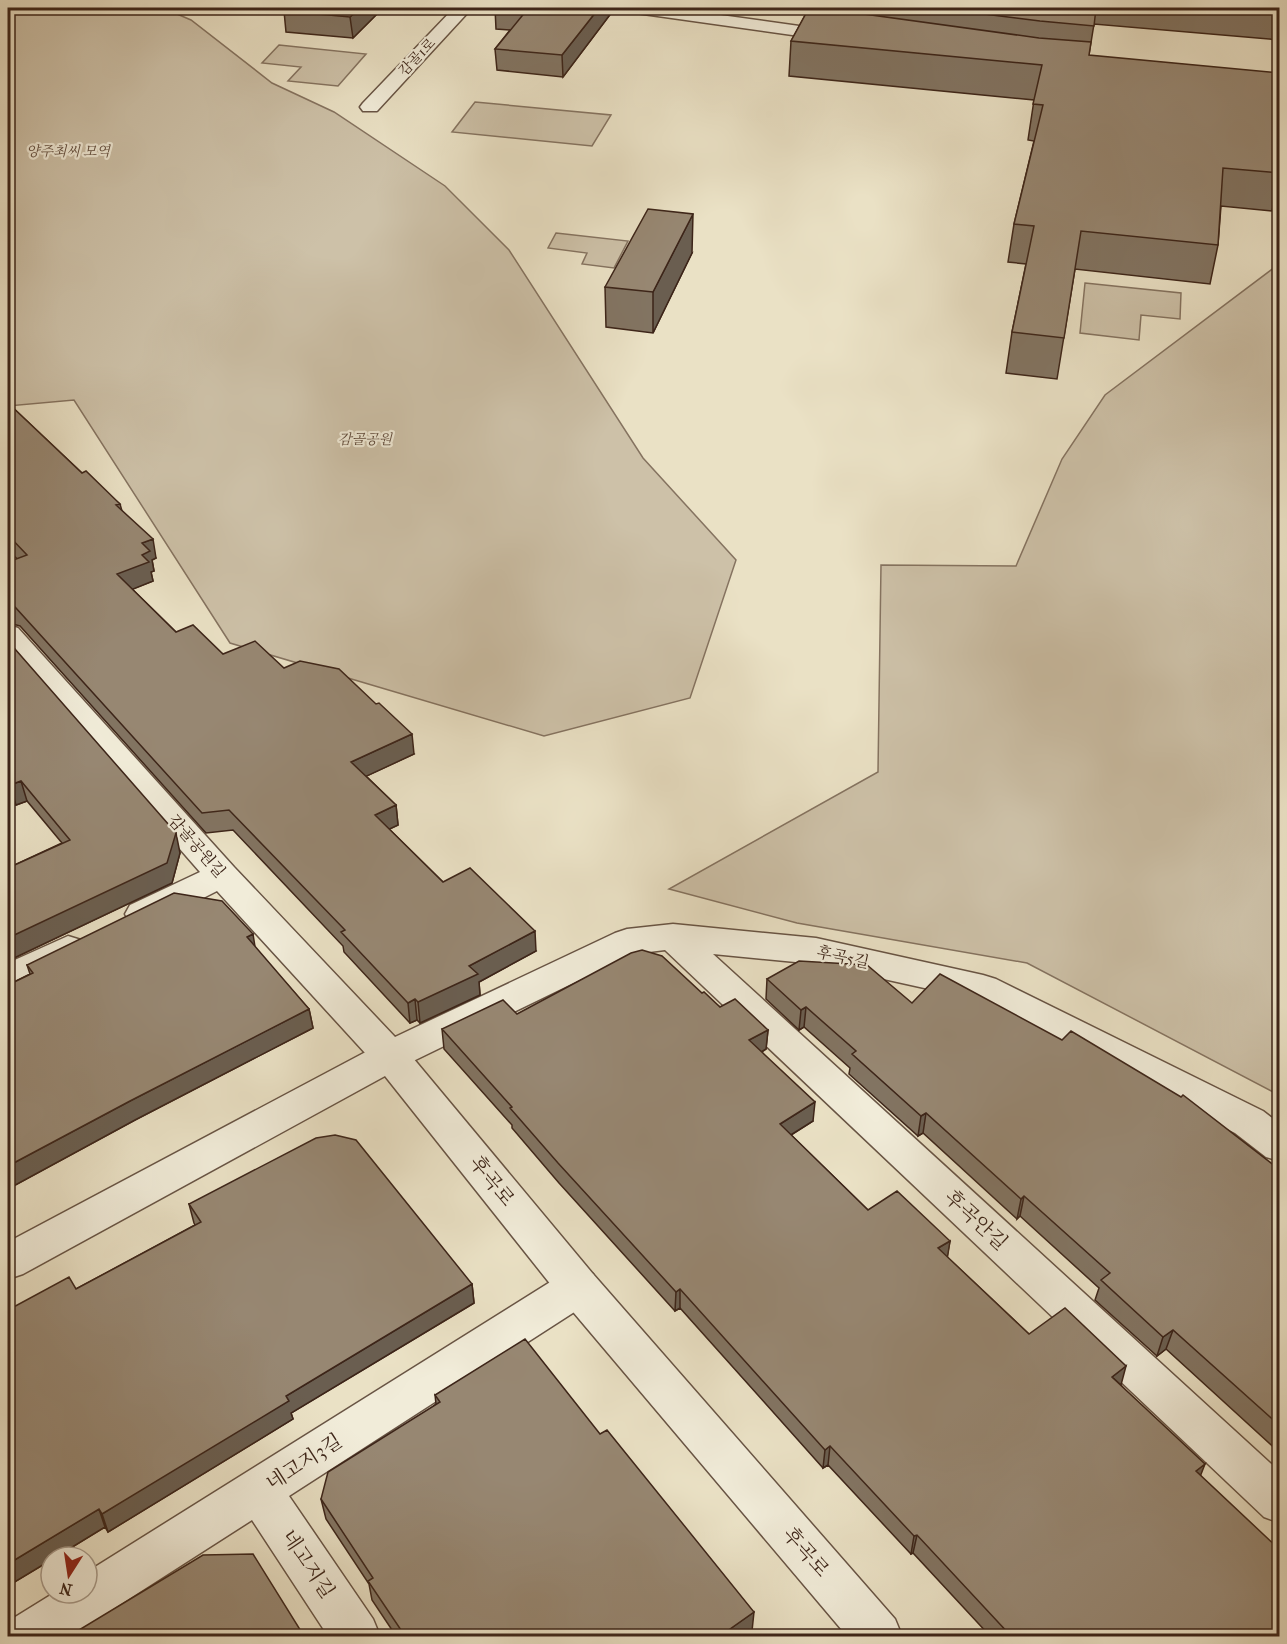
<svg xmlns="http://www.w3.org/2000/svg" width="1287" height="1644" font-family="'IM FELL French Canon','Noto Serif KR',serif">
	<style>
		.green { fill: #cdc1a8; stroke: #857360; stroke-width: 1.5 }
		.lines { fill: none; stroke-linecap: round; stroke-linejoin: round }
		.minor-casing { stroke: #685444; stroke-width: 3 }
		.tertiary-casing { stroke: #685444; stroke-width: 3 }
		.minor { fill: #f1ecd9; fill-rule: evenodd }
		.tertiary { fill: #f1ecd9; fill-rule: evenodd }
		.wall { fill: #827462; stroke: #3d2519; stroke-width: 1.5 }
		.shaded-wall { fill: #6a5e50; stroke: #3d2519; stroke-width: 1.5 }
		.building { fill: #978772; stroke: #3d2519; stroke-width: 1.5 }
		.labels { text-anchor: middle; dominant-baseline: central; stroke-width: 4.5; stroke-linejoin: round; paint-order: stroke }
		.far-street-label { font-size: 14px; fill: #3d2519; stroke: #f1ecd9 }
		.far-park-label { font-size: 14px; font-style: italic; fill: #614c3d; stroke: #f1ecd9 }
		.street-label { font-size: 16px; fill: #3d2519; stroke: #f1ecd9 }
		.near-street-label { font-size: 20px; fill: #3d2519; stroke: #f1ecd9 }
	</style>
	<rect width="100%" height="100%" fill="#eae1c5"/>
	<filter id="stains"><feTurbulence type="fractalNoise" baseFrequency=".00333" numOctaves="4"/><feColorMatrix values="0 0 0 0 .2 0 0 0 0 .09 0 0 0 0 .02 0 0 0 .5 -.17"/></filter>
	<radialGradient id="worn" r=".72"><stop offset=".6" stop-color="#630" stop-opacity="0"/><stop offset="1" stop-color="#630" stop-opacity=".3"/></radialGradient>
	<path class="green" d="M8,8h155l28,12 81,63 62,29 111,74 64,64 134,208 93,102 -46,138 -146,38 -314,-93 -156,-243 -66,6z
		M279,45l87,9 -28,32 -50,-5 13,-14 -39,-4z
		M475,102l136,13 -19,31 -140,-14z
		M556,233l72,8 -14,27 -32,-4 5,-11 -39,-5z
		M1279,264v831l-252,-132 -230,-40 -128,-34 209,-117 3,-207 135,1 46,-107 43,-64z
		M1085,283l96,10 -1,26 -39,-4 -2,25 -59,-7z"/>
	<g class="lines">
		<defs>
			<path id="minor" d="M8,625l10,3 216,239 161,170 220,-104 12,-4 46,-5 143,14 167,37 13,4 267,132 17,13v37l-14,-4 -31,-24 -261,-134 -158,-35 -103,-10 567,518v51l-16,-6 -599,-567 -32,4 -230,112 -13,4 -13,-4 -160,-175 -63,32 -12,3 -12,-3 -5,-9 5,-9 70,-33 -192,-220z
				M68,936l13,4 5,9 -5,9 -60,29 -13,4v-28z
				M578,1269l15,5 6,13 -6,13 -304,196 84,123 7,17h-52l-76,-116 -181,116h-63l4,-17 42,-26h33v-21l476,-298z"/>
			<path id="tertiary" d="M454,8h18l-95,103h-14l-3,-4 3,-4z
				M627,8h43l172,24 6,1 3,4 -3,4 -6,1 -206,-29 -6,-1z
				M390,1042l13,4 190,228 302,345 7,17h-55l-284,-336 -178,-224 -362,198 -15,5v-37l369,-196z"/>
		</defs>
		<use href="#minor" class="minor-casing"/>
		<use href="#tertiary" class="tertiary-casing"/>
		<use href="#minor" class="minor"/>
		<use href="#tertiary" class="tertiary"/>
	</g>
	<path class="wall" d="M383,8l-30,30 -67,-6 -2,-21z
		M384,8h23l-2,2z
		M495,8h120l-52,69 -66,-7 -2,-21 15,-19 -14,-1z
		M809,8h471v32l-186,-16 -5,31 191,118 -8,38 -51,-5 -3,39 -8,39 -135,-15 -18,110 -51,-6 6,-41 14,-68 -18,-2 6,-38 20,-83 -6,-1 6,-40 -245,-24 2,-35z
		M692,253l-39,80 -47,-6 -1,-40z
		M8,403l74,70 38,31 2,7 34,47 -4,2 2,11 -3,1 2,9 -21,8 44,43 47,22 61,14 130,86 -48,22 30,29 2,20 -9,4 54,53 93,69 -57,31 1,13 -60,28 -3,-3 -7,3 -66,-71 -1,-6 -110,-116 -27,3 -186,-207 -11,-3 -1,1v-62l9,-3 -9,-10z
		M8,641l172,212 -8,30 -160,76 -4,-6v-85l54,-25 -35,-42 -11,4 -5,-6 -3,2z
		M255,948l54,61 4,19 -178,92 -127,69v-204l22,-11 -3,-9z
		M767,979l145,24 368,167v283l-114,-104 -9,7 -62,-56 4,-12 -79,-72 -3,3 -94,-86 -5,3 -69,-62 1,-6 -46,-41 -5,3 -33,-31z
		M702,993l18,14 48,23 -2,19 -4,3 51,69 -22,14 77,75 82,31 -3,16 82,77 92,51 79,90 80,161h-290l-77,-83 -2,1 -83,-89 -5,3 -143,-160 -5,3 -116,-128 -47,-55v-3l-68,-76 -2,-20 75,-15z
		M189,1204l283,80 2,19 -183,110 2,6 -185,113 -3,-5 -49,30h-5v3l-43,26v-276l68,-21 119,-64 -1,-2z
		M435,1395l317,236 -7,5h-349l-24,-36 -3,-16 -43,-65 -5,-20 115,-95z"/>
	<path class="shaded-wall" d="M360,8h23l-30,30 -3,-21z
		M599,8h16l-52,69 -1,-22z
		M693,214l-1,39 -39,80v-41z
		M153,539l3,19 -4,2 2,11 -3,1 2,9 -32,13 -4,-20 25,-19v-12z
		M412,734l2,20 -60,28 -3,-20z
		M21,781l6,20 -11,4 -6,-20z
		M8,787l3,12 -3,2z
		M396,805l2,20 -21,10 -2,-20z
		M176,833l4,20 -8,30 -160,76 -4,-14v-7z
		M535,931l1,20 -57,31 1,13 -60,28 -2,-21 51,-36z
		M253,934l3,19 -9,-16z
		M415,999l2,21 -7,3 -2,-20z
		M806,1007l-2,20 -5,3 2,-20z
		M309,1009l4,19 -178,92 -127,69v-23l122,-65z
		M768,1030l-2,19 -18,11 1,-20z
		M815,1102l-2,19 -35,22 2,-19z
		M926,1113l-3,20 -5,3 3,-20z
		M1024,1196l-4,20 -3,3 4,-20z
		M950,1241l-3,19 -9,-12z
		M472,1284l2,19 -183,110 2,6 -185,113 -6,-18 184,-118z
		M680,1289v19l-5,3 1,-19z
		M1173,1330l-7,19 -9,7 6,-19z
		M1126,1366l-5,19 -9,-8z
		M830,1446l-2,19 -5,3 2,-18z
		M1205,1464l-7,18 -2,-11z
		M99,1509l6,18 -49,30h-5v3l-43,26v-22z
		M917,1535l-4,18 -2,1 3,-18z
		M754,1612l-2,19 -7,5h-25z"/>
	<path class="building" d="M288,8h72l-10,9 -66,-6z
		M495,8h104l-37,47 -67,-6 31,-38z
		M809,8h11l219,30 52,4 -2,13 191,18v100l-57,-5 -5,77 -137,-14 -17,107 -52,-6 22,-106 -20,-2 29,-119 -10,-1 9,-39 -251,-24z
		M936,8h160l-2,18 -54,-5z
		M648,209l45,5 -40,78 -48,-5z
		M8,403l74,70 4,-2 34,33 -4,1 37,34 -11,4 8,8 -8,4 7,7 -32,12 59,58 17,-7 30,29 32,-13 29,27 16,-7 39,8 37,35 3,-1 33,31 -61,28 45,43 -21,10 68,67 27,-14 65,63 -66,35 9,8 -60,28 -3,-3 -7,4 -67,-71 4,-2 -116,-120 -27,3 -187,-206 -7,-2v-43l19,-7 -19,-20z
		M8,641l168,192 -9,30 -159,75v-70l62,-28 -49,-59 -11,4 -2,-3z
		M174,893l48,8 31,33 -6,3 62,72 -179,92 -122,65v-181l25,-12 -6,-8z
		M642,950l20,6 40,37 2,-1 16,15 15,-8 33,31 -19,10 66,62 -35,22 88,86 29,-19 53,50 -12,7 91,86 36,-26 61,58 -14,11 93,87 -9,7 84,79v86h-269l-94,-101 -3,1 -84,-90 -5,4 -145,-161 -4,3 -118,-129 -48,-55 2,-1 -70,-78 61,-29 14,14 114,-61z
		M799,961l68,4 45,38 28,-29 122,66 9,-9 110,66 2,-2 97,75v256l-107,-96 -10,7 -62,-57 9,-7 -86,-77 -3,3 -95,-86 -5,3 -69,-62 4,-3 -50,-44 -5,3 -34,-31z
		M335,1135l21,5 116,144 -186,112 3,5 -187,113 -3,-5 -91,55v-254l61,-33 7,12 125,-67 -12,-18 127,-66z
		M525,1339l75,95 7,-4 147,182 -34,24h-315l-37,-55 5,-3 -52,-79 7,-27 112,-70 -5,-7z
		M253,1554l51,82h-235l134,-81z"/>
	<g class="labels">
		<g class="far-street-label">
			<text transform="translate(417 57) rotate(-46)">감골1로</text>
		</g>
		<g class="far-park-label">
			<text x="68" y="151">양주최씨 모역</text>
			<text x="365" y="439">감골공원</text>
		</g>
		<g class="street-label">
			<text transform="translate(197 846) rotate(49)">감골공원길</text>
			<text transform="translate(843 957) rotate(12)">후곡5길</text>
		</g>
		<g class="near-street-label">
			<text transform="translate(492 1181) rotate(51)">후곡로</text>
			<text transform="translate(976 1220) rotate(43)">후곡안길</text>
			<text transform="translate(304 1462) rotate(-33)">네고지3길</text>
			<text transform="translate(806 1552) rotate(49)">후곡로</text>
			<text transform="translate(308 1564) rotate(56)">네고지길</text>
		</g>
	</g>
	<rect width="1287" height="1644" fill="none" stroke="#eae1c5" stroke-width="30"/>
	<rect x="9" y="9" width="1269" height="1626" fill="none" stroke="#3d2519" stroke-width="3"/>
	<rect x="15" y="15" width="1257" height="1614" fill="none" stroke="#3d2519" stroke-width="1.5"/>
	<g transform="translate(69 1575) rotate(192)"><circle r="28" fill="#f1ecd9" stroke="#a99c8c" stroke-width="1.5"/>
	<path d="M0-4.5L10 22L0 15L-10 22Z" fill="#8f2418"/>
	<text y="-9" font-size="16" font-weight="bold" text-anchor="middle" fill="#3d2519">N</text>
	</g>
	<rect width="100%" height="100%" filter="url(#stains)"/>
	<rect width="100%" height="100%" fill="url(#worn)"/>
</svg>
